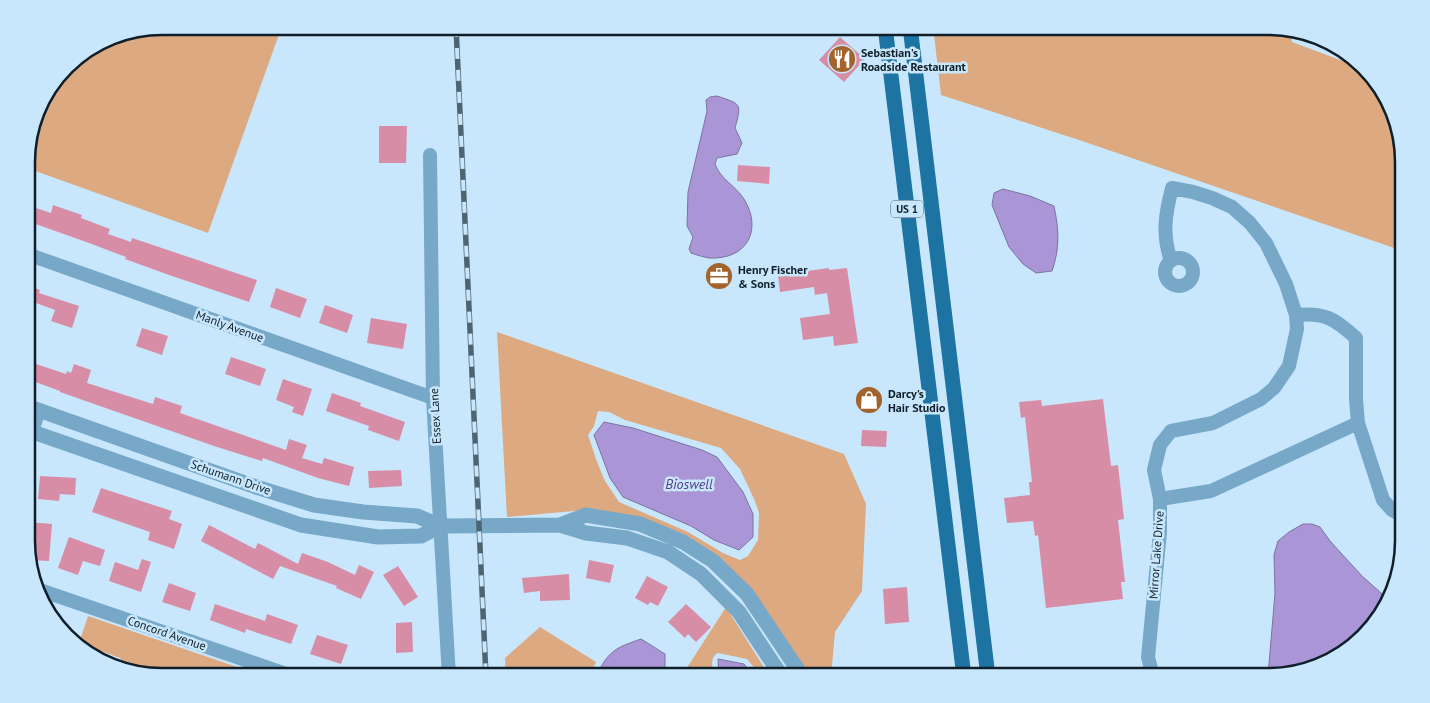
<svg xmlns="http://www.w3.org/2000/svg" width="1430" height="703" font-family="'PT Sans',sans-serif">
	<style>
		.green { fill: #dda981; fill-rule: evenodd }
		.water { fill: #aa96d7; stroke: #7c72a2 }
		.building { fill: #d88da6 }
		.lines { fill: none; stroke-linecap: round; stroke-linejoin: round }
		.minor { stroke: #77a8c8; stroke-width: 14 }
		.tertiary { stroke: #77a8c8; stroke-width: 15 }
		.primary { stroke: #1d73a1; stroke-width: 15 }
		.rail-casing { stroke: #4f6471; stroke-width: 5.5 }
		.rail { stroke: #c8e7fc; stroke-width: 4; stroke-dasharray: 11; stroke-linecap: butt }
		.labels { text-anchor: middle; dominant-baseline: central; stroke-width: 5; stroke-linejoin: round; paint-order: stroke }
		.shield { fill: #c8e7fc; stroke: #465a68; stroke-width: 1 }
		.shield-label { font-size: 11px; font-weight: bold; fill: #0f1e28 }
		.poi-label { font-size: 12px; font-weight: bold; fill: #0f1e28; stroke: #c8e7fc; text-anchor: start }
		.street-label { font-size: 12px; fill: #0f1e28; stroke: #c8e7fc }
		.water-label { font-size: 14px; font-style: italic; fill: #5a3d8b; stroke: #c8e7fc }
		.rim { fill: none; stroke: #0f1e28; stroke-width: 2.5 }
	</style>
	<rect width="100%" height="100%" fill="#c8e7fc"/>
	<path class="green" d="M162,26h120l-74,207 -181,-65v-16l13,-51 32,-41 38,-24z
		M933,26h335l23,6 1,10 67,25 22,19 22,58v107l-321,-110 -141,-46z
		M497,332l347,122 22,50 -4,87 -27,41 -4,45h-14l-14,-12 -98,-116 -109,-40 -89,8zM598,411l11,1 16,8 96,28 19,21 15,32 4,12 -1,27 -10,16 -8,4 -17,-7 -35,-21 -69,-30 -14,-21 -8,-19 -9,-27 6,-9z
		M726,607l44,70h-8l-15,-18 -29,-6c-9,4 -5,16 -5,24h-32z
		M88,616l178,61h-104l-39,-9 1,-6 -4,-4 -41,-15z
		M540,627l56,35 -7,15h-83l-1,-19z"/>
	<path class="water" d="M717,96c24,8 25,7 18,32l7,15 -5,11 -20,4 -2,6c6,16 20,21 29,35 19,31 3,61 -35,59 -6,-1 -12,-3 -18,-5l-2,-4 4,-12 -6,-11 1,-34 16,-68 3,-13 -1,-11 4,-3z
		M1003,189l27,7 24,10c5,24 6,42 -2,65l-16,2 -13,-9 -14,-17 -17,-42 2,-12z
		M604,422l29,6 69,22 15,7 26,35 10,22v23l-14,13 -25,-10 -23,-14 -68,-29 -13,-19 -16,-43z
		M1303,524h9l8,3 10,14 32,35 28,25 -47,53 -66,22h-9l7,-83 -1,-38 4,-14 11,-9z
		M641,639l24,15v23h-69c12,-26 19,-29 45,-38z
		M718,659l26,5 10,13h-35z"/>
	<path class="building" d="M840,37l25,22 -21,23 -25,-22z
		M379,126h28l-1,37h-27z
		M738,165l32,2 -1,17 -32,-3z
		M27,205l24,8 2,-8 29,10 -1,3 29,11 -2,5 23,8 1,-4 125,42 -8,22 -80,-27 -44,-16 1,-2 -37,-14 -62,-22z
		M829,268v2l18,-2 11,75 -24,3 -1,-10 -30,4 -3,-22 30,-4 -3,-21 -12,2 -1,-8 -34,5 -2,-17z
		M27,285l13,5 -1,3 40,13 -7,22 -21,-7 4,-11 -19,-7 -8,21 -1,-1z
		M276,288l31,11 -7,19 -30,-11z
		M325,305l28,10 -6,18 -28,-10z
		M371,318l36,6 -4,25 -36,-6z
		M142,328l26,8 -6,19 -26,-9z
		M231,357l35,12 -6,17 -35,-12z
		M27,361l39,13 1,-3 4,2 3,-9 17,6 -4,13 66,21 2,-7 27,9 -2,7 106,37 3,-11 18,6 -5,13 20,6 2,-6 30,9 -5,19 -31,-8 -55,-20 -1,3 -48,-15 -154,-54v-1l-33,-12z
		M283,379l29,10 -9,27 -11,-4 2,-5 -18,-7z
		M332,393l29,10 -1,3 45,16 -6,19 -31,-11 1,-4 -3,-1v-2v2l-40,-14z
		M880,393l1,11 -22,2 -1,-11z
		M1103,399l8,67 7,-1 6,54 -6,1 7,62h-4l2,17 -77,9 -8,-73 -3,1 -2,-15 -26,2 -3,-25 26,-3 -1,-13h3l-7,-65 -4,1 -2,-16 22,-2 1,6z
		M862,430l25,1 -1,16 -25,-1z
		M401,470l1,16 -33,2 -1,-17z
		M40,476l36,2 -1,17 -15,-1 -1,7 -21,-2z
		M101,488l71,23 -3,8 13,5 -8,25 -26,-9 2,-8 -58,-20z
		M28,522l24,2 -3,37 -21,-1z
		M209,525l46,24 3,-6 40,21 4,-11 26,9 27,13 4,-10 15,7 -13,27 -25,-11 1,-2 -57,-20 -7,13 -72,-38z
		M69,537l36,13 -5,16 -17,-5 -5,14 -20,-7z
		M142,559l9,3 -10,30 -32,-11 6,-19 23,8z
		M589,560l25,5 -4,18 -24,-5z
		M398,566l20,31 -14,9 -21,-31z
		M569,574l1,26 -30,1v-10l-16,2 -2,-15z
		M647,576l21,11 -10,19 -8,-4 -2,3 -13,-7z
		M169,583l27,10 -6,18 -28,-9z
		M907,587l2,35 -24,2 -2,-35z
		M215,604l50,17 2,-7 31,11 -7,19 -45,-15 -1,4 -35,-13z
		M686,604l25,23 -15,15 -8,-8 -3,4 -17,-16z
		M412,622l1,30 -17,1v-30z
		M317,635l31,10 -7,19 -31,-10z"/>
	<g class="lines">
		<path class="minor" d="M430,155l3,243 16,279
			M27,254l406,144
			M1165 272a14 14 0 1 1 28 0a14 14 0 1 1-28 0Z
			M1296,315c29,-3 39,4 60,23v61l2,24 25,77 9,10 12,7
			M27,444l12,-33
			M1160,499l51,-8 147,-68
			M40,590l255,87
			M1153,677l-5,-20 12,-125v-33l-6,-29 6,-25 11,-14 42,-8 48,-24 13,-11 15,-22 8,-37 -1,-14 -10,-31 -20,-41 -16,-20 -18,-16 -20,-9 -19,-6 -21,-4c-7,27 -10,46 -1,73"/>
		<path class="tertiary" d="M27,406l229,81 58,18 49,7 54,4 23,10
			M27,430l274,95 77,12 43,-1 19,-10 120,-1 26,8 41,5 41,14 33,22 38,38 43,65
			M560,525l26,-10 54,9 43,18 30,19 34,33 51,76 6,7"/>
		<path class="primary" d="M885,26l79,651
			M910,26l78,651"/>
		<defs>
			<path id="rail" d="M456,26l30,651"/>
		</defs>
		<use href="#rail" class="rail-casing"/>
		<use href="#rail" class="rail"/>
	</g>
	<defs>
		<symbol id="restaurant-disc" viewBox="-11 -11 22 22"><circle r="9.5" fill="#a3632c" stroke="#c8e7fc"/><path d="M-5-6h1v4h1v-4h1v4h1v-4h1v5L-1.5 .5V6h-2V.5L-5-1ZM5-6V6H3V1.5H1.5Q1.5-4 5-6Z" fill="#fff"/></symbol>
		<symbol id="office-disc" viewBox="-11 -11 22 22"><circle r="9.5" fill="#a3632c" stroke="#c8e7fc"/><path d="M-6-3h4V-5.5h4V-3h4V5H-6ZM-1-4.5V-3h2v-1.5ZM-6 0V1H6V0Z" fill="#fff"/></symbol>
		<symbol id="shop-disc" viewBox="-11 -11 22 22"><circle r="9.5" fill="#a3632c" stroke="#c8e7fc"/><path d="M-5-2.5h2.3a2.7 3.5 0 0 1 5.4 0H5L5.5 6h-11ZM-1.5-2.5h3a1.5 2.3 0 0 0-3 0Z" fill="#fff"/></symbol>
	</defs>
	<g fill-rule="evenodd">
		<use href="#restaurant-disc" x="826" y="43" width="32" height="32"/>
		<use href="#office-disc" x="703" y="260" width="32" height="32"/>
		<use href="#shop-disc" x="853" y="384" width="32" height="32"/>
	</g>
	<g class="labels">
		<rect class="shield" x="891" y="200.5" width="32" height="17" rx="4"/>
		<g class="shield-label">
			<text x="907" y="209">US 1</text>
		</g>
		<g class="poi-label">
			<text x="861" y="52">Sebastian's<tspan x="861" dy="14">Roadside Restaurant</tspan></text>
			<text x="738" y="269">Henry Fischer<tspan x="738" dy="14">&amp; Sons</tspan></text>
			<text x="888" y="393">Darcy's<tspan x="888" dy="14">Hair Studio</tspan></text>
		</g>
		<g class="street-label">
			<text transform="translate(230 326) rotate(20)">Manly Avenue</text>
			<text transform="translate(435 416) rotate(-93)">Essex Lane</text>
			<text transform="translate(231 477) rotate(19)">Schumann Drive</text>
			<text transform="translate(1156 555) rotate(-86)">Mirror Lake Drive</text>
			<text transform="translate(167 633) rotate(19)">Concord Avenue</text>
		</g>
		<g class="water-label">
			<text x="689" y="484">Bioswell</text>
		</g>
	</g>
	<path d="M0 0H1430V703H0ZM162 35H1268A127 127 0 0 1 1395 162V541A127 127 0 0 1 1268 668H162A127 127 0 0 1 35 541V162A127 127 0 0 1 162 35Z" fill="#c8e7fc" fill-rule="evenodd"/>
	<path class="rim" d="M162 35H1268A127 127 0 0 1 1395 162V541A127 127 0 0 1 1268 668H162A127 127 0 0 1 35 541V162A127 127 0 0 1 162 35Z"/>
</svg>
